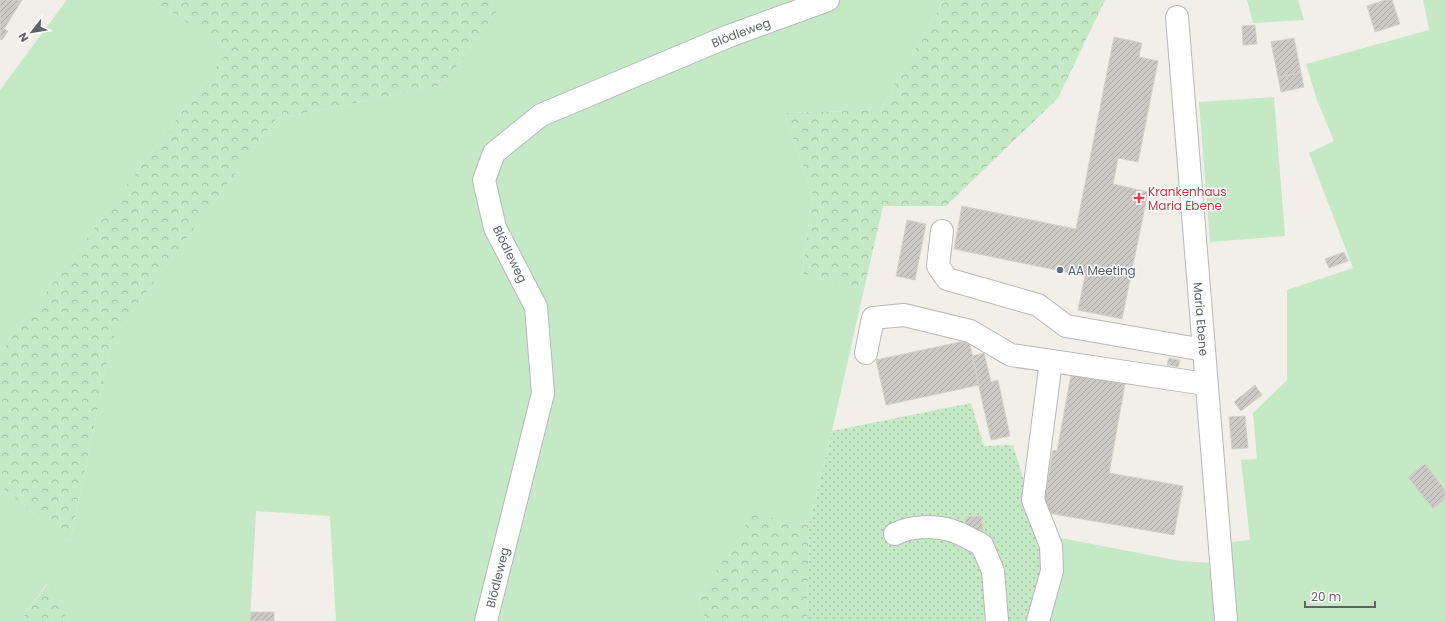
<svg xmlns="http://www.w3.org/2000/svg" width="1445" height="621" font-family="Poppins,sans-serif">
	<style>
		.grass { fill: #c5e8c5 }
		.forest { fill: url(#forest-crowns) }
		.garden { fill: url(#garden-dots) }
		.building { fill: url(#building-hatch); stroke: #d6d1c6 }
		.lines { fill: none; stroke-linecap: round; stroke-linejoin: round }
		.minor-casing { stroke: #b5b8bc; stroke-width: 24 }
		.minor { stroke: #fff; stroke-width: 22 }
		.health-dot { fill: #e0444e; stroke: #fff; stroke-width: 1.5 }
		.service-dot { fill: #5c6f8a; stroke: #fff; stroke-width: 1.5 }
		.labels { text-anchor: middle; dominant-baseline: central; stroke-width: 3; stroke-linejoin: round; paint-order: stroke }
		.street-label { font-size: 12px; fill: #5f6368; stroke: #fff }
		.health-label { font-size: 12px; fill: #be3a42; stroke: #fff; text-anchor: start }
		.service-label { font-size: 12px; fill: #4e5e75; stroke: #fff; text-anchor: start }
	</style>
	<defs>
		<pattern id="forest-crowns" width="20" height="18" patternUnits="userSpaceOnUse"><rect width="20" height="18" fill="#c5e8c5"/><path d="M2 6a3 3 0 1 1 6 0M12 15a3 3 0 1 1 6 0" fill="none" stroke="#a3c0a4"/></pattern>
		<pattern id="garden-dots" width="8" height="8" patternUnits="userSpaceOnUse"><rect width="8" height="8" fill="#c5e8c5"/><path d="M2 2h.1M6 6h.1" fill="none" stroke="#a3c0a4" stroke-width="1.8" stroke-linecap="round"/></pattern>
		<pattern id="building-hatch" width="6" height="6" patternUnits="userSpaceOnUse"><rect width="6" height="6" fill="#cccac5"/><path d="M-1 1l2-2M0 6l6-6M5 7l2-2" fill="none" stroke="#a9a8a4"/></pattern>
	</defs>
	<rect width="100%" height="100%" fill="#f1efe8"/>
	<path class="grass" d="M65,0h87l77,50 -229,303v-263l66,-89z
		M505,0h439l-64,110 -96,3 29,82 -11,77 62,17 -32,142 -23,94 -56,-10 -55,83 8,23h-370l-6,-105 -74,-5 -6,110h-182l-21,-38 -27,38h-20v-135l70,56 42,-203 164,-220 167,-34z
		M1247,0h51l6,20 -51,3z
		M1423,0h22v621h-413l8,-87 140,27 50,3 1,-22 19,-2 -9,-80 16,-1 -4,-46 34,-33v-90l66,-22 -44,-115 25,-12 -17,-41 -11,-36 123,-34z
		M1274,97l11,139 -75,6 -11,-140z"/>
	<path class="forest" d="M152,0h353l-62,85 -167,34 -164,220 -42,203 -70,-56v-133l229,-303z
		M944,0h161l-47,98 -112,108h-63l-19,83 -62,-16 11,-78 -29,-82 96,-3z
		M753,514l56,11 -2,96h-101l-8,-23z
		M48,583l20,38h-48z"/>
	<path class="garden" d="M971,403l13,43 29,-1 27,89 5,34 -14,53h-224l2,-96 23,-94z"/>
	<path class="building" d="M0,0h22l-18,29 4,2 -6,9 -2,-1z
		M1385,0h7l8,24 -25,8 -8,-26z
		M1255,25l2,19 -14,1 -1,-19z
		M1114,37l28,6 -3,14 19,4 -20,101 -20,-4 -5,26 35,8 -26,127 -44,-9 7,-34 -131,-27 8,-43 114,23z
		M1294,38l7,35 -23,4 -7,-35z
		M1301,73l3,14 -23,5 -3,-15z
		M907,220l19,4 -11,56 -19,-4z
		M1344,252l4,9 -19,7 -4,-9z
		M969,340l10,45 -93,20 -10,-45z
		M984,353l7,29 7,-2 12,56 -19,4 -19,-84z
		M1169,358l11,2 -2,7 -11,-2z
		M1071,375l54,9 -16,89 74,13 -9,49 -132,-23 11,-62 4,1z
		M1255,385l7,10 -21,16 -7,-9z
		M1245,416l3,32 -16,1 -3,-32z
		M1425,464l20,26v9l-12,10 -25,-32z
		M981,516l2,14 -16,1 -2,-14z
		M251,612h23v9h-24z"/>
	<g class="lines">
		<defs>
			<g id="minor">
				<path id="s1" d="M1177,17l49,604"/>
				<path d="M942,231l-4,35 9,13 91,26 28,21 138,24"/>
				<path d="M866,353l7,-35 31,-3 66,16 41,24 195,29"/>
				<path d="M895,534c16,-8 38,-9 55,-4 11,3 22,10 32,15l11,26 4,50"/>
				<path id="s2" d="M486,621l57,-228 -7,-86 -41,-79 -11,-48 10,-27 47,-38 188,-79 99,-36"/>
				<path d="M1038,621l14,-50 -1,-25 -18,-46 18,-139"/>
			</g>
		</defs>
		<use href="#minor" class="minor-casing"/>
		<use href="#minor" class="minor"/>
	</g>
	<path class="health-dot" d="M1137 192h4v4h4v4h-4v4h-4v-4h-4v-4h4z"/>
	<circle class="service-dot" cx="1060" cy="270" r="4"/>
	<g class="labels">
		<g class="street-label">
			<text stroke="none"><textPath href="#s2" startOffset="765">Blödleweg</textPath></text>
			<text transform="translate(510 254) rotate(64)">Blödleweg</text>
			<text stroke="none"><textPath href="#s1" startOffset="303">Maria Ebene</textPath></text>
			<text stroke="none"><textPath href="#s2" startOffset="45">Blödleweg</textPath></text>
		</g>
		<g class="health-label">
			<text x="1148" y="191">Krankenhaus<tspan x="1148" dy="14">Maria Ebene</tspan></text>
		</g>
		<g class="service-label">
			<text x="1068" y="270">AA Meeting</text>
		</g>
	</g>
	<g transform="translate(32 32) rotate(239)" stroke="#ffffff" stroke-width="3" paint-order="stroke">
	<path d="M0-3L7 15L0 10L-7 15Z" fill="#5f6368"/>
	<text y="-6" font-size="11" font-weight="bold" text-anchor="middle" fill="#5f6368">N</text>
	</g>
	<path d="M1305 601v6h70v-6" fill="none" stroke="#5f6368" stroke-width="2"/>
	<text x="1311" y="601" font-size="12" fill="#5f6368" stroke="#ffffff" stroke-width="3" paint-order="stroke">20 m</text>
</svg>
